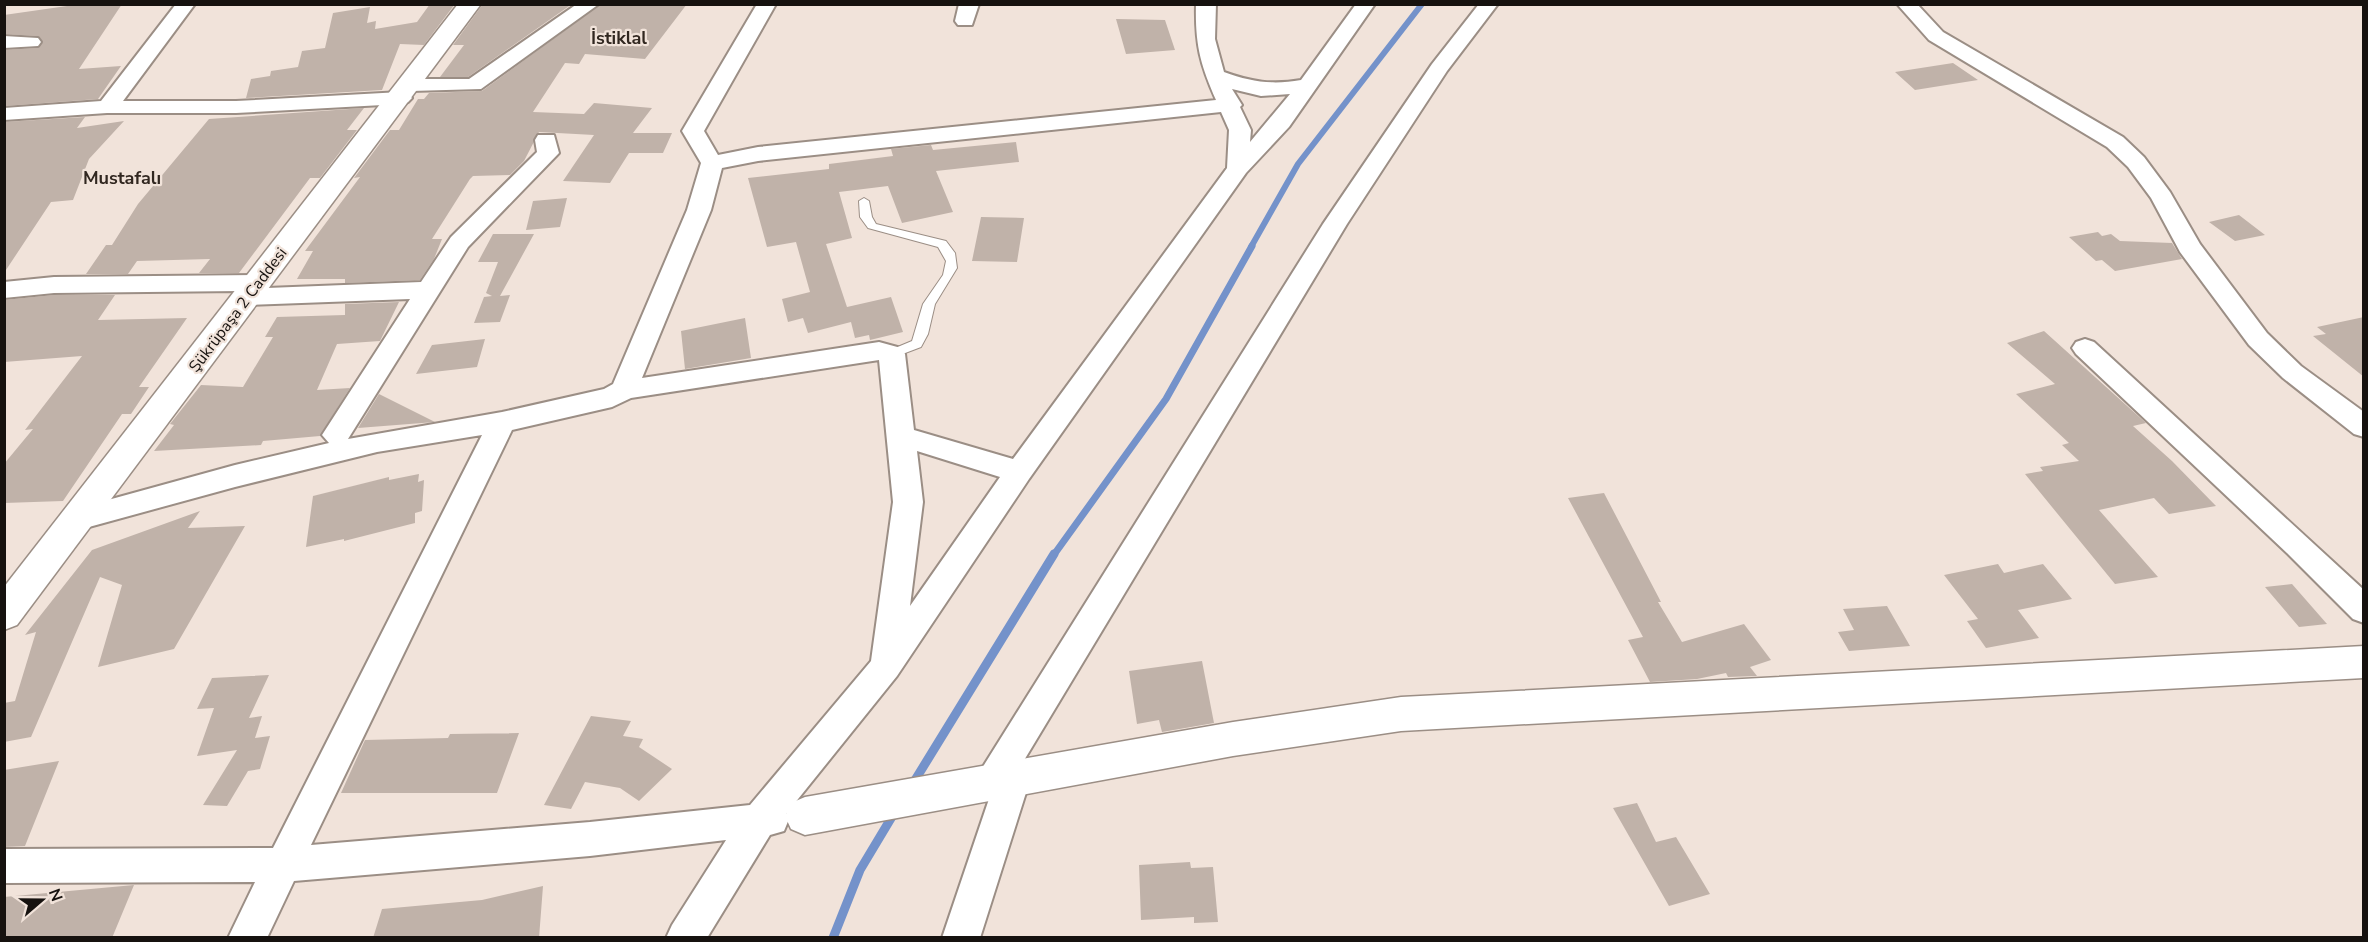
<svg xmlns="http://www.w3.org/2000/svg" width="2368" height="942" font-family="'Nunito Sans',sans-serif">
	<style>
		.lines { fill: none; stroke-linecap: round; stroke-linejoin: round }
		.stream-far2 { stroke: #7492ca; stroke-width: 6 }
		.stream-far1 { stroke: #7492ca; stroke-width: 7 }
		.stream { stroke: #7492ca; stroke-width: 9 }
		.building { fill: #c0b2a9 }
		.service-casing { stroke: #9b8e85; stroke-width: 2 }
		.minor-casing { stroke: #9b8e85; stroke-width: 4 }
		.tertiary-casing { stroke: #9b8e85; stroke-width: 3 }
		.secondary-casing { stroke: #9b8e85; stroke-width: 3 }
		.service { fill: #fff; fill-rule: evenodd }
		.minor { fill: #fff; fill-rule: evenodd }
		.tertiary { fill: #fff; fill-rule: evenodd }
		.secondary { fill: #fff; fill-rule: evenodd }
		.labels { text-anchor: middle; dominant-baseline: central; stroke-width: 4.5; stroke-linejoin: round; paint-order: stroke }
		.street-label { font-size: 16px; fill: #16120f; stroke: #f1e3da }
		.far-district-label { font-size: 18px; font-weight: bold; fill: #312720; stroke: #f1e3da }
	</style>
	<rect width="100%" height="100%" fill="#f1e3da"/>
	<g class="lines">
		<path class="stream-far2" d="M1251,247l47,-83 124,-160"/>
		<path class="stream-far1" d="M1053,556l113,-157 86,-153"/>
		<path class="stream" d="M912,785l142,-231
			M833,938l27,-68 36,-60"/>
	</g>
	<path class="building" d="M81,4h41l-43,65 42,-3 -23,33 -94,7v-56l34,-2 5,-6 -5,-6 -34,-2v-19z
		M430,4h25l-31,41 -24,-1 -18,46 -136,8 5,-19 19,-3 1,-5 27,-4 4,-16 23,-3 8,-35 37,-6 -3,16 9,-2 -1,8 42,-7z
		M483,4h89l-104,73h-28l24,-32h-11z
		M601,4h86l-42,55 -60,-5 -6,10 -14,-1 -32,49 51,2 10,-11 58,5 -19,25h39l-9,20h-34l-19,30 -47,-2 31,-46 -55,-3 -15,29 -14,14 -37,1 -3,3 -38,60h10l-8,20 -14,21 -75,3v-4h-48l16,-28h-8l55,-74 -6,1 36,-48h9l19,-31h6l5,-6 53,-2z
		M1116,19l49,1 10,30 -49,4z
		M1953,63l25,17 -63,10 -20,-18z
		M364,108l-17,22h10l-37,48h-10l-71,95h-40l11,-14 -73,2 -9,13h-42l20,-29h6l26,-41 71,-85z
		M85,117l-8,11 47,-7 -35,38 -16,41 -22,2 -47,71v-151z
		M1016,142l3,20 -83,9 17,41 -51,11 -14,-37 -49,6 13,46 -26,6 21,63 44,-10 12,35 -33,8 -1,-5 -14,3 -4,-16 -43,11 -5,-15 -15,4 -6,-23 28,-7 -14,-50 -29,5 -19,-69 81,-9v-5l64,-8 -2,-7 40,-4 2,5z
		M567,198l-7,29 -34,3 7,-29z
		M2239,215l26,20 -30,6 -26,-19z
		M981,217l43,1 -7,44 -45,-1z
		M2098,232l4,4 9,-2 9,7 52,2 10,16 -67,12 -13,-11 -6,1 -27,-24z
		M493,234h41l-34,62 10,-1 -10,27 -26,1 10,-26 8,-1 -6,-3 12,-31h-20z
		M54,295h61l-17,25 89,-2 -48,69h10l-18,27h-9l-59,87 -59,2v-39l29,-35 -8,1 57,-74 -78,6v-62z
		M399,302l-19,39 -43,3 -20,46 33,-2 -30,48 -57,5 -2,4 -107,6 20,-26 -4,-1 31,-39 42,2 30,-50h-8l12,-20 68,-2v-11z
		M2364,317v60l-51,-41 13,-2 -9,-7z
		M745,318l6,40 -66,11 -4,-38z
		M2044,331l102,92 -13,3 39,35 44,45 -47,8 -15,-16 -55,12 59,67 -43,7 -90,-110 18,-3 -3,-4 39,-6 -17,-16 7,-2 -53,-49 39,-10 -48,-41z
		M485,339l-8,28 -61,7 16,-29z
		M379,394l56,28 -77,6z
		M419,474l-1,8 6,-2 -2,31 -7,2v10l-71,18v-2l-38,8 7,-51 76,-19v3z
		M1604,493l57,109h-3l24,40 62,-18 27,36 -21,7 7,9 -29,1 -2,-4 -29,6 -47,3 -22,-42 15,-3 -75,-139z
		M200,511l-12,17 57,-2 -71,123 -76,18 24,-82 -22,-8 -69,160 -27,5v-39l11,-2 21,-69 -11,3 67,-85z
		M1998,564l6,9 39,-9 29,35 -54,11 21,28 -53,10 -19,-27 11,-2 -34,-44z
		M2292,584l35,40 -28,3 -34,-40z
		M1887,606l23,40 -61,5 -11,-19 16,-2 -11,-21z
		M1202,661l12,62 -52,9 -3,-12 -22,4 -8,-53z
		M269,675l-20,43 13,-2 -7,22 15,-2 -10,33 -12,2 -21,35 -24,-1 34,-55 -40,6 17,-48 -17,1 15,-31z
		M591,716l40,5 -8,15 20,3 -4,8 33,22 -33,32 -19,-13 -35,-6 -14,27 -27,-4z
		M519,733l-22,60h-156l24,-53 83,-2 2,-4z
		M59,761l-34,85 -21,1v-77z
		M1637,803l19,39 20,-5 34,57 -41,12 -56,-98z
		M1190,862l1,6 22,-1 5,55 -24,1v-6l-53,3 -2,-55z
		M134,885l-22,53h-108v-41z
		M543,886l-4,52h-166l9,-29 100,-9z"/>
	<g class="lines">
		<defs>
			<path id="service" d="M864,198l5,3 3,16 4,7 70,17 9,12 2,15 -22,36 -7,30 -7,13 -29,11 -6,-4 2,-3 24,-10 11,-37 20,-29 3,-14 -8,-14 -70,-19 -8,-11 -1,-16z"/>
			<path id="minor" d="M176,4h19l-72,97h113l165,-9 7,2 4,4 -4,4 -7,2 -165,9h-129l-103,7v-12l97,-7z
				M577,4h22l-118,85 -70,2 -7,-2 -3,-4 3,-4 7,-2h58z
				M757,4h19l-72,127 14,24 40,-8 458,-47c-16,-36 -21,-56 -20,-96h20l-1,35 9,33c27,10 49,13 77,8l55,-76h19l-86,123 -43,46 -217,306 -132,197 -111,138 3,5 -5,12 -14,4 -63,103h-41l6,-13 54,-85 -136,16 -296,25 -27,57h-39l27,-56 -251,1v-34l269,-1 209,-413 -105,17 -142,35 -157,43 -10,-3 -5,-8 5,-8 167,-46 94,-22 -7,-8 88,-136 -161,6 -9,-2 -4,-6 4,-6 -186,2 -50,5v-16l50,-5 204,-2 9,2 3,6 -3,5 154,-6 30,-45 86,-85 -2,-12 3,-5h16l5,18 -91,94 -120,192 154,-27 102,-23 9,-5 74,-174 14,-47 -19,-32zM1232,89l29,7 29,-2 -40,48 1,-12 -11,-23 2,-2zM1221,112l8,18 -2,38 -214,291 -99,-29 -9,-76 -4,-6 -22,-6 -237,36 69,-168 11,-42 36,-7zM879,360l14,142 -22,159 -121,144 -160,17 -279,23 201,-415 100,-23 19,-9zM917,451l83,26 -90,129 13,-104z
				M959,4h20l-7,21h-14l-3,-4z
				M1479,4h19l-51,67 -100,153 -327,543 5,2 5,11 -50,158h-38l47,-139 -10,-4 -5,-11 5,-11 344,-549 109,-160z
				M1897,4h20l26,28 180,105 21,20 26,35 30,52 67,89 34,33 63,46v25l-10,-3 -71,-56 -34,-33 -69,-93 -29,-54 -23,-31 -21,-20 -178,-107z
				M4,36l34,2 3,4 -3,4 -34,2z
				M2085,339l9,3 270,248v33l-11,-4 -65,-65 -212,-200 -4,-6 4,-6z"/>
			<path id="tertiary" d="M2364,646v32l-963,53 -168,25 -428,79 -14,-6 -6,-13 6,-13 14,-6 428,-75 168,-25z"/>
			<path id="secondary" d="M458,4h23l-464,621 -13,5v-43z"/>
		</defs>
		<use href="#service" class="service-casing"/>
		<use href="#minor" class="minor-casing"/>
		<use href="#tertiary" class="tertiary-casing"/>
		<use href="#secondary" class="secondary-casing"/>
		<use href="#service" class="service"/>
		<use href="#minor" class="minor"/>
		<use href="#tertiary" class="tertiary"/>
		<use href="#secondary" class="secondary"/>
	</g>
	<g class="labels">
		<g class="street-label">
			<text transform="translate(238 310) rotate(-53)">Şükrüpaşa 2 Caddesi</text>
		</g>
		<g class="far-district-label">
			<text x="619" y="38">İstiklal</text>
			<text x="122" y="178">Mustafalı</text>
		</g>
	</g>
	<rect width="2368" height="942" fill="none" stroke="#16120f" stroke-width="12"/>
	<g transform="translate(42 900) rotate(70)" stroke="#f1e3da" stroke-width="4.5" paint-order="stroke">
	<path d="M0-4.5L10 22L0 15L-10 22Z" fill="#16120f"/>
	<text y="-9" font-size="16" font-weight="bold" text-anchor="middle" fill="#16120f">N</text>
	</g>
</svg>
